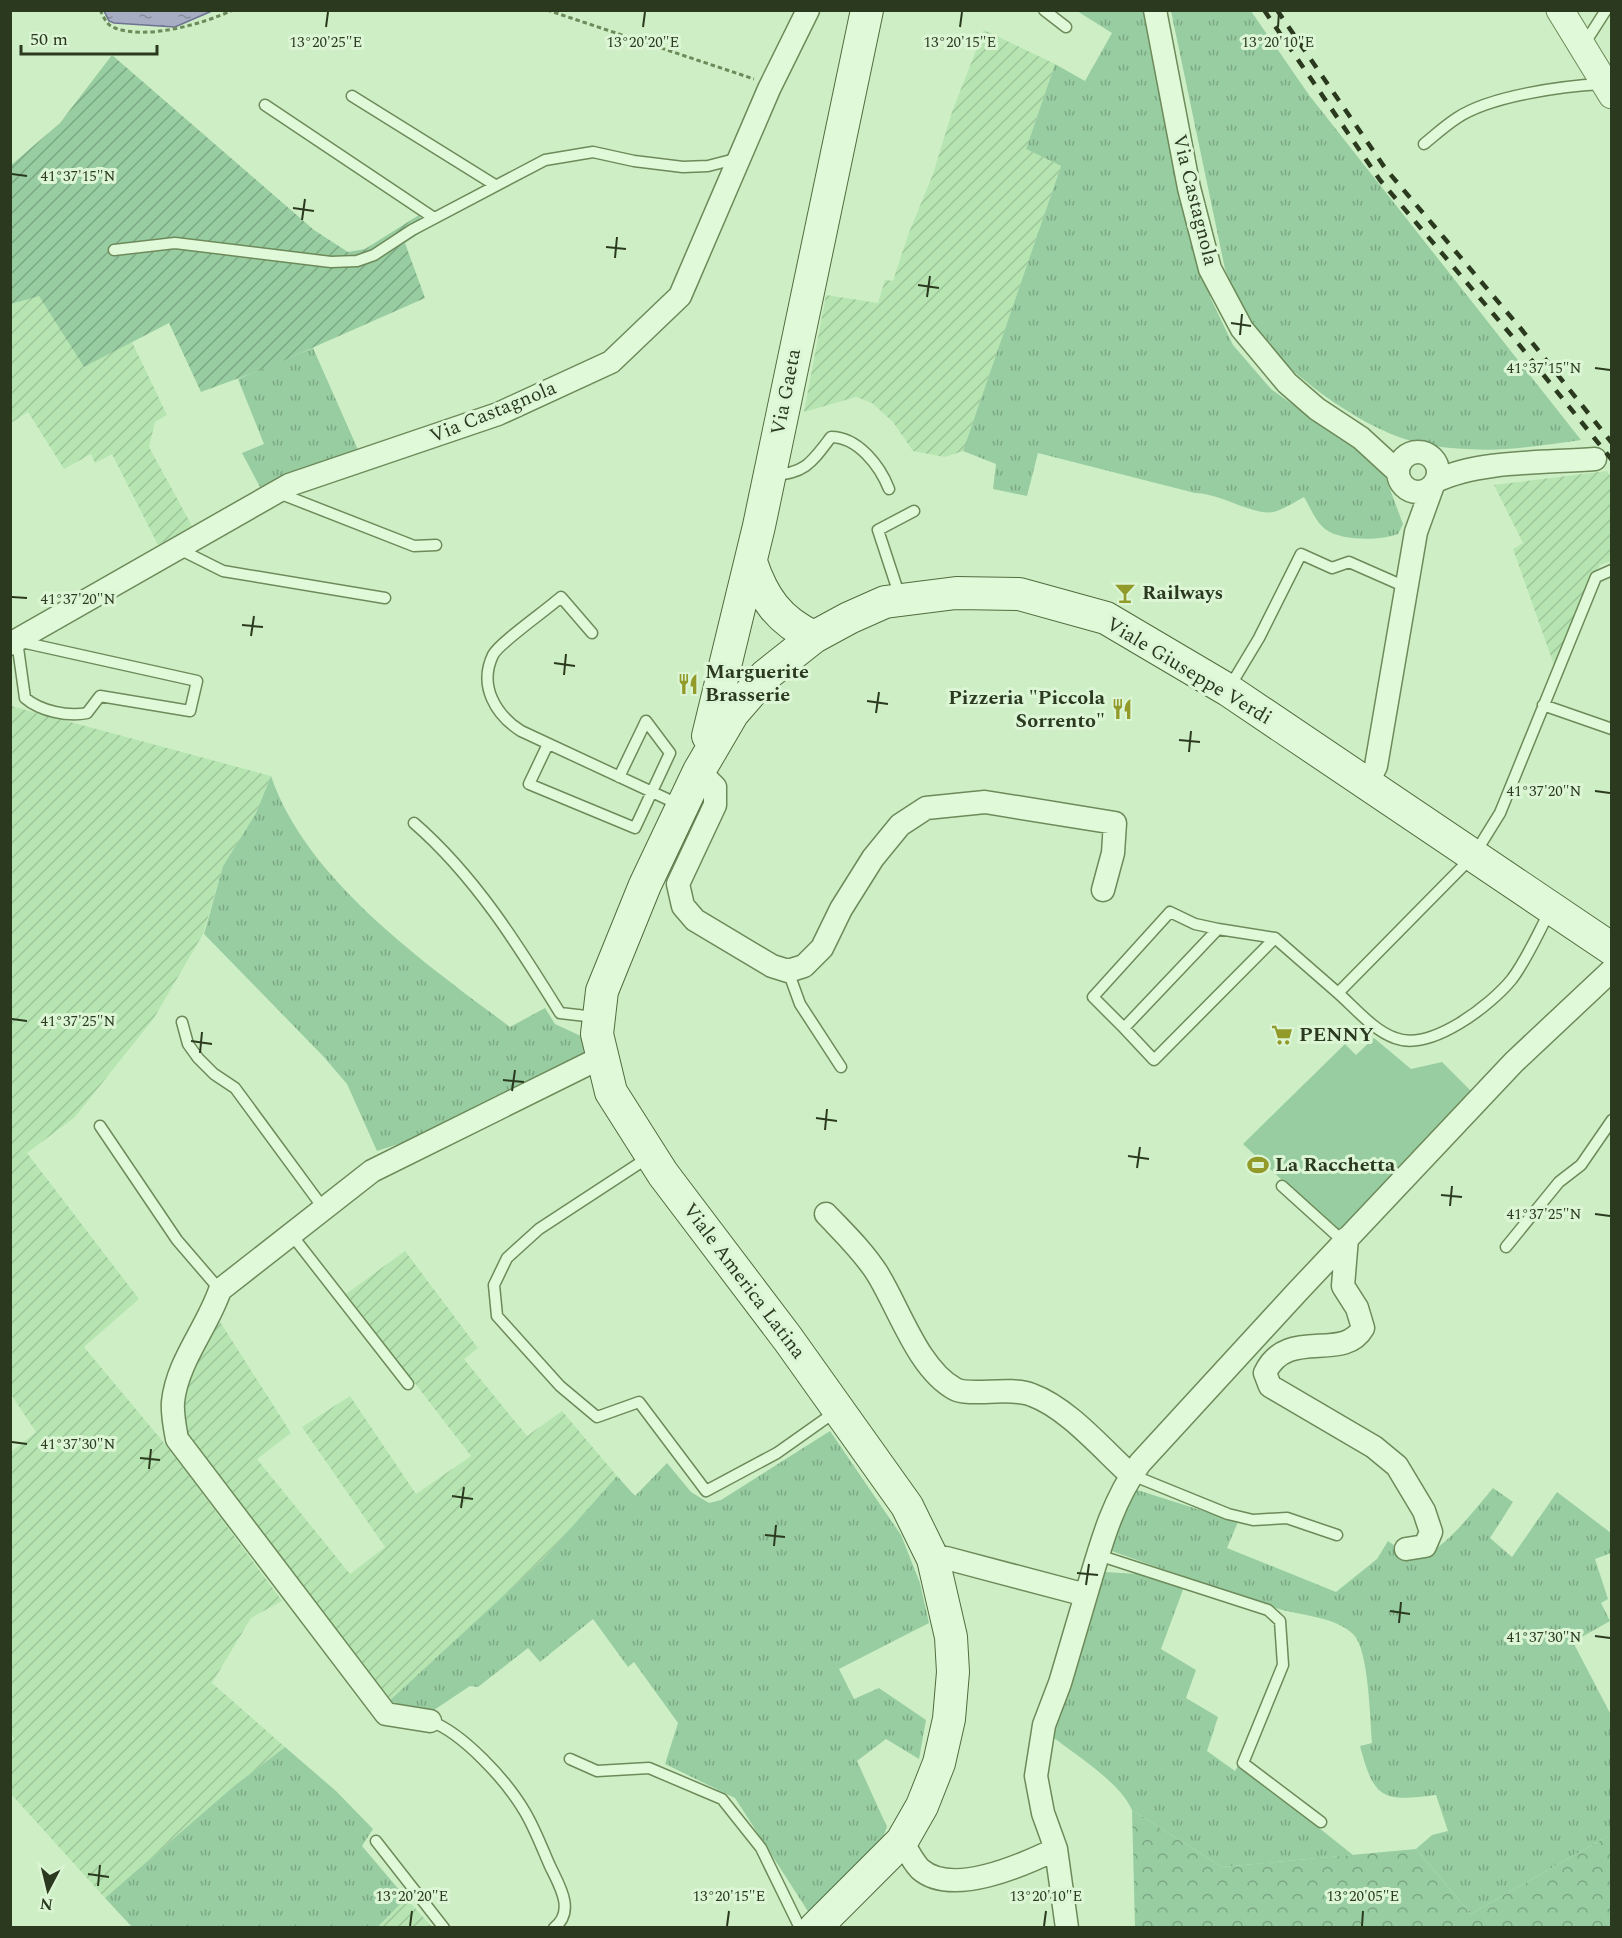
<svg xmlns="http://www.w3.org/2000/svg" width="1622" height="1938" font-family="Spectral,serif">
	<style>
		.farmland { fill: url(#farmland-furrows) }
		.grass { fill: url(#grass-tufts) }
		.forest { fill: url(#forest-crowns) }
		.garden { fill: url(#garden-furrows) }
		.pitch { fill: #98cda2 }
		.water { fill: url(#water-ripples); stroke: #6d7391; stroke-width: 1.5 }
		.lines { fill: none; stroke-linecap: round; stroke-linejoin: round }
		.service-casing { stroke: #6d8a5a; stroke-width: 13 }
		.minor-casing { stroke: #6d8a5a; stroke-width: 25 }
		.tertiary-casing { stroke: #6d8a5a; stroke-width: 29 }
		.secondary-casing { stroke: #516c3e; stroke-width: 34 }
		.path { stroke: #6d8a5a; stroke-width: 3; stroke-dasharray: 4.5 3; stroke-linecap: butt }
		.service { stroke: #e0f9d8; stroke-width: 10 }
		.minor { stroke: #e0f9d8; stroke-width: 22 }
		.tertiary { stroke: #e0f9d8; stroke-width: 27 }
		.secondary { stroke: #e0f9d8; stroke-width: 32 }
		.rail { stroke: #2b3a1f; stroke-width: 4.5; stroke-dasharray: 10 10; stroke-linecap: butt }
		.ticks { fill: none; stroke: #2b3a1f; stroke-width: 2 }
		.labels { text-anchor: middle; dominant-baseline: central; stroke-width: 6; stroke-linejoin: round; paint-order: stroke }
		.street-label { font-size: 20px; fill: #2b3a1f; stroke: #dcf6d5 }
		.poi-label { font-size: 20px; font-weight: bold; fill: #2b3a1f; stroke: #dcf6d5; text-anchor: start }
		.ticks-label { font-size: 15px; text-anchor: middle; fill: #2b3a1f; stroke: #dcf6d5; stroke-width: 6; stroke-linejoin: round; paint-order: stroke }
	</style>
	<defs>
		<pattern id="farmland-furrows" width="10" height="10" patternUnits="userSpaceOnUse" patternTransform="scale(1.5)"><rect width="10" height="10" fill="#b6e5b2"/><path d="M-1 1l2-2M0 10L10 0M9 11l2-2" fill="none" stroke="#9dc599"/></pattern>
		<pattern id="grass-tufts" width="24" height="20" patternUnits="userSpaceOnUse" patternTransform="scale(1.5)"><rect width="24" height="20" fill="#98cda2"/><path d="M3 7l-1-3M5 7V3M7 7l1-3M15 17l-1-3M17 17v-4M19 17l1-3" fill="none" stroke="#7ca783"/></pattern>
		<pattern id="forest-crowns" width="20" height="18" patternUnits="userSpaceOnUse" patternTransform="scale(1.5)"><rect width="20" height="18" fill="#98cda2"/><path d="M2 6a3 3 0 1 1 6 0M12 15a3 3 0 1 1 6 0" fill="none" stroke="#7ca783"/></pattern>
		<pattern id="garden-furrows" width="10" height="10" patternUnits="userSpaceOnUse" patternTransform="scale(1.5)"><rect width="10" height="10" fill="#98cda2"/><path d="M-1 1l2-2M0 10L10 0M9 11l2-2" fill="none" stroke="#7ca783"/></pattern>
		<pattern id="water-ripples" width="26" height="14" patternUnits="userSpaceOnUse" patternTransform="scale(1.5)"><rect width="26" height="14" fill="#a7adc2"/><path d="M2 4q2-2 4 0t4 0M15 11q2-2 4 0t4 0" fill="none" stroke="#888e9d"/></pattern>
	</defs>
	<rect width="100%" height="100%" fill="#ceefc5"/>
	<path class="farmland" d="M984,30l71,34 -29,85 35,17 -98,285 -18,6 -32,-6 -20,-29 -21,-19 -16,-6 -52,15 22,-117 52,8 7,-23 8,1 15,-46 25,-61 19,-62z
		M39,295l45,72 48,-25 35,73 -12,7 -6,25 43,79 -34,19 -46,-91 -17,9 -4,-9 -27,15 -36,-57 -17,11v-119z
		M1607,471l4,6v84l-11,4 -46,100 -41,-116 10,-6 -29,-58z
		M11,706l260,70 -15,37 -33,53 -20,68 -49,84 -79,99 -48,36 112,146 -55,48 90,108 108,146 -31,17 -39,65 73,64 -51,39 -129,112 -94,-104v-52l3,-3 -4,-7 1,-280 25,-20 -26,-39z
		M405,1251l73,97 -14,11 63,77 35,-25 55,65 -74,83 -156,144 -201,-260 -7,-36 5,-29 33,-61 74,116 -34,26 93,115 35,-27 -83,-120 48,-31 66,98 55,-38 -125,-162z
		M406,1898l26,29 -54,1z"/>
	<path class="grass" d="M1077,11h66l34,175 34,113 22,46 38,44 111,79 21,56 -5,10c-18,7 -58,7 -73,-5 -9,-7 -15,-22 -21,-32 -9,5 -20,12 -30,15 -21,4 -54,-19 -79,-19l-157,-40 -11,43 -34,-7 3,-25 -33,-13 98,-285 -35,-17 29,-85 30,17 27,-48z
		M1171,11h80l58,84 272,345c-37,5 -76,12 -114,9 -25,-1 -52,-5 -76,-15 -41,-17 -91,-53 -122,-86 -21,-21 -33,-52 -44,-79z
		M313,348l46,104 -99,35 -18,-34 22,-9 -26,-65z
		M271,776c35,104 154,187 239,251l35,-19 10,16 28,13 1,19 -170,83 -37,12 -30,-67 -24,-28 -119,-122 19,-68 33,-53z
		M830,1431l71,104 19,48 9,40 -90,46 15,30 25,-11 47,32 -7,39 -33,-20 -29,22 30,66 -4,10 -72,79 -76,-118 -70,-34 13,-41 -44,-61 -6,5 -35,-48 -53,43 -12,-14 -50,39 -8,-1 -42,28 -41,-11 156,-144 74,-83 18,20 32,-33 24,29 18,11 12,-3z
		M1131,1488l107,34 -11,26 109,44 41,-33 11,-18c7,5 16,12 24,15 23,8 67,-52 81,-68l20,14 -23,36 22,19 45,-65 54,41v20l-16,6 13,40 -7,4 9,18 -37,21 38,73v119l-140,80 -55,-65 16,-14 16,-4 -12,-36c-54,7 -62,4 -76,-49l12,-3c-2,-23 -3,-91 -18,-108 -18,-19 -54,-19 -78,-27 -57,-19 -113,-39 -170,-59z
		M1105,1572l50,3 29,12 -23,62 35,21 -10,28 32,19 -11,34 28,20 4,-7 114,91 -131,12 -90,-57c-12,-28 -58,-56 -83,-76z
		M285,1747l51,44 37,38 -11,17 44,52 -28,29h-246l-27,-29 129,-112z"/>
	<path class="forest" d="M1132,1810l90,57 194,-18 55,65 140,-80v93h-476z"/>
	<path class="garden" d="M112,55l202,175 34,22 17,-3 54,-34 7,14 -21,14 20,55 -156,69 -68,25 -32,-69 -85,44 -45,-71 -28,8 -1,-138 50,-43z"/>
	<path class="pitch" d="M1374,1038l37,31 31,-7 30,30 -132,142 -97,-90 102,-100 11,11z"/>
	<path class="water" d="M104,11h108l-37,16 -61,-4 -5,-2z"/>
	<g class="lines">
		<defs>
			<path id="service" d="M1044,10l22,17
				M1583,46l23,-36
				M352,96l143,89
				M265,105l169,113
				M1424,144c11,-9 22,-19 33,-26 33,-22 105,-32 145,-34
				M114,250l61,-7 156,19 26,-1 17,-6 38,-25 133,-70 48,-8 41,9 49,6 25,-1 31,-8
				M772,475c33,-1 40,-13 59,-38 27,0 49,29 58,52
				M276,492l138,54 22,-1
				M177,548l46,23 162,27
				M900,597l-22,-67 36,-19
				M592,633l-31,-36c-13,12 -62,46 -68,58 -15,31 3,60 28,76l159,74
				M17,641l180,40 -7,30 -90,-15 -13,17c-19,4 -47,-2 -62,-15z
				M1229,688l30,-50 42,-84 31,14 17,-6 59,26
				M1543,705l69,24
				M548,744l-19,40 106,44 35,-75 -24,-32 -27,56
				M414,823c61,53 104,122 146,190l35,4
				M1275,938l-121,122 -30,-32 94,-99 57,9 63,55 136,-138 26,-42 96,-236 16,-7
				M788,971l12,33 41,63
				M1338,993c16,14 36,38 57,45 36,14 96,-33 117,-59 15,-20 26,-46 38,-68
				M182,1022l6,22 10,14 16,16 21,14 89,121
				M1124,1028l-31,-31 77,-85 25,12 23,5
				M100,1126l77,114 43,50
				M649,1157l-110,72 -32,29 -13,27 3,31 63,70 37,31 42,-15 67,89 71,-38 58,-41
				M1282,1186l62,56
				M291,1234l117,150
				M1506,1247l53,-65 22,-17 31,-45
				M1132,1475l96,39 25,6 34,-2 50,17
				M1098,1555l170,55 12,11 3,44 -40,98 78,59
				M430,1721c33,12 77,60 95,91 10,17 17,36 25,54 9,19 26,45 4,62
				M570,1759l27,12 52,-3 73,31 39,49 39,80
				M376,1841l68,87"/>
			<path id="minor" d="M1155,10l34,178 21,81 32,60 45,54 30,26 44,29 37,34
				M1398 472a20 20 0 1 1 40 0a20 20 0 1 1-40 0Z
				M1436,481c43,-21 111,-18 159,-22
				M10,644l279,-159 209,-71 113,-52 69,-66 89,-207 39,-79
				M699,771l16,16v18l-37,79 5,22 12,14 77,46 16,5 16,-5 18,-18 19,-39 32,-51 27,-33 26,-17 59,-6 130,21 -2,30 -10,37
				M1367,784l9,-18 40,-234 17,-47
				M826,1214c18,19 37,37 51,59 22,35 41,96 78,116 15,8 55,-3 77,6 36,13 71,55 99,80
				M1347,1238l-4,48 14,22 6,20c-20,35 -76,-2 -98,45l5,13 104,61 23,19 27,45 7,21 -6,14 -19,3
				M933,1559l13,-1 140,37c14,-47 25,-92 54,-132l158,-172 216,-229 98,-92
				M430,1721l-44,-7 -209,-275c-2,-11 -5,-25 -4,-37 4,-40 34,-74 47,-112l152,-119 230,-114
				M902,1841c5,9 11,21 18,28 32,28 103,-4 136,-20l-13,-36 -7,-37 8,-51 16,-42 26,-88
				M1056,1849l11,79"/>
			<path id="tertiary" d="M1560,10l52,85"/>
			<path id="secondary" d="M751,562c12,36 28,59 63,75
				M708,736l51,-210 108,-516
				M815,1928l87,-87 20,-35 17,-43 10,-44 4,-47 -2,-35 -18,-78 -26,-53 -119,-167 -125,-165 -52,-82 -14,-58 5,-43 43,-106 54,-114 34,-58 33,-38 48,-38 35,-19 36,-16 71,-9 63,1 87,24 122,72 384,259"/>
		</defs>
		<use href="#service" class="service-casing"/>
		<use href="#minor" class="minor-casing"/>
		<use href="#tertiary" class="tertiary-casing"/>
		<use href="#secondary" class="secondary-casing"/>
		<path class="path" d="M100,10c4,7 6,15 15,18 32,12 88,-4 118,-18
			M547,10l207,69"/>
		<use href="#service" class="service"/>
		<use href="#minor" class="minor"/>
		<use href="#tertiary" class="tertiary"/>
		<use href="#secondary" class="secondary"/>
		<path class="rail" d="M1264,10l116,170 137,162 95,118
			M1277,10l108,158 137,162 90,113"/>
	</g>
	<path class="ticks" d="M326,27l2,-15M643,27l2,-15M960,27l2,-15M1278,27l1,-15M12,174l15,2M293,208l21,3M302,220l3,-21M606,247l20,2M615,258l2,-21M918,285l21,3M927,297l3,-21M1231,323l20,3M1240,335l2,-21M1595,368l15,2M12,597l15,1M242,625l21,2M251,636l3,-20M554,663l21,3M564,675l2,-21M867,701l21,3M876,713l3,-21M1179,740l21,2M1189,752l2,-21M1595,791l15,2M12,1019l15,2M191,1041l21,3M200,1053l2,-21M503,1080l21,2M512,1091l3,-21M816,1118l21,3M825,1130l2,-21M1128,1156l21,3M1137,1168l3,-21M1441,1195l21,2M1450,1206l2,-20M1595,1214l15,2M12,1442l15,2M140,1458l20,2M149,1469l2,-20M452,1496l21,3M461,1508l3,-21M765,1535l20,2M774,1546l2,-21M1077,1573l21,2M1086,1585l3,-21M1390,1611l20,3M1399,1623l2,-21M1595,1636l15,2M88,1874l21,3M98,1886l2,-21M410,1926l2,-15M727,1926l2,-15M1044,1926l2,-15M1362,1926l1,-15"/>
	<defs>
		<symbol id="bar-bare" viewBox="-9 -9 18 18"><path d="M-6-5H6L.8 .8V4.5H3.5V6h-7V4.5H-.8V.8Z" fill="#929a2a" stroke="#dcf6d5" stroke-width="2.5" paint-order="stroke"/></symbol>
		<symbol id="restaurant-bare" viewBox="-9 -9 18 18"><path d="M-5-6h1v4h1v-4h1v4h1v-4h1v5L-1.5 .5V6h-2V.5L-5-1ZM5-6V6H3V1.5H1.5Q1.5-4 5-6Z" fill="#929a2a" stroke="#dcf6d5" stroke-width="2.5" paint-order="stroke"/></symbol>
		<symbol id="supermarket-bare" viewBox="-9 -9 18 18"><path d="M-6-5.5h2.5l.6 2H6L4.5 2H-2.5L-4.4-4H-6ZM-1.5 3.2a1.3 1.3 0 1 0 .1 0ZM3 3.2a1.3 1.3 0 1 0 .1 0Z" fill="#929a2a" stroke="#dcf6d5" stroke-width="2.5" paint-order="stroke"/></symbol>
		<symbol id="stadium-bare" viewBox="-9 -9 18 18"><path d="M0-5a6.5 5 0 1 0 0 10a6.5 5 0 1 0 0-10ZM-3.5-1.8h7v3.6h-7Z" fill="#929a2a" stroke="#dcf6d5" stroke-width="2.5" paint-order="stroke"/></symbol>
	</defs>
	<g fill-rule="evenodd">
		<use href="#bar-bare" x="1110" y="578" width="30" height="30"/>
		<use href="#restaurant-bare" x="673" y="669" width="30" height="30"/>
		<use href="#restaurant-bare" x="1107" y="694" width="30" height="30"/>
		<use href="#supermarket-bare" x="1267" y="1020" width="30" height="30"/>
		<use href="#stadium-bare" x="1243" y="1150" width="30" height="30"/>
	</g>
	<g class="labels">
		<g class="street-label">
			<text transform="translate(1195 200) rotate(76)">Via Castagnola</text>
			<text transform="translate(786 392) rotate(-79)">Via Gaeta</text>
			<text transform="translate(493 412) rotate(-22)">Via Castagnola</text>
			<text transform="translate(1189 671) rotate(31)">Viale Giuseppe Verdi</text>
			<text transform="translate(744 1281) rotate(53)">Viale America Latina</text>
		</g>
		<g class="poi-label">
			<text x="1142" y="593">Railways</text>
			<text x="705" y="672">Marguerite<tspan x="705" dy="23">Brasserie</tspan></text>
			<text x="1105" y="698" text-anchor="end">Pizzeria "Piccola<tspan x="1105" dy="23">Sorrento"</tspan></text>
			<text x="1299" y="1035">PENNY</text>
			<text x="1275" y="1165">La Racchetta</text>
		</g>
	</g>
	<g class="ticks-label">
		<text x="326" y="47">13°20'25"E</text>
		<text x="643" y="47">13°20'20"E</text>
		<text x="960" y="47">13°20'15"E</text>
		<text x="1278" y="47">13°20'10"E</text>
		<text x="78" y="181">41°37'15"N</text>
		<text x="1544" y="373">41°37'15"N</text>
		<text x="78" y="604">41°37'20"N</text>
		<text x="1544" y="796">41°37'20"N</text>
		<text x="78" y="1026">41°37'25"N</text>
		<text x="1544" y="1219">41°37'25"N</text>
		<text x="78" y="1449">41°37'30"N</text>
		<text x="1544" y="1642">41°37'30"N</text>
		<text x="412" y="1901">13°20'20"E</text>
		<text x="729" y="1901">13°20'15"E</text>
		<text x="1046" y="1901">13°20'10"E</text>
		<text x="1363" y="1901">13°20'05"E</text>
	</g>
	<rect width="1622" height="1938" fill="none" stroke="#2b3a1f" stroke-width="24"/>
	<g transform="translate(48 1890) rotate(187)" stroke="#dcf6d5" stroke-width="4.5" paint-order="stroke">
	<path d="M0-4.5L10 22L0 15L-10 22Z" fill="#2b3a1f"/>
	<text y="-9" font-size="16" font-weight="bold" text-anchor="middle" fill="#2b3a1f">N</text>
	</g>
	<path d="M21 45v9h136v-9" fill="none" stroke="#2b3a1f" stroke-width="3"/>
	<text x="30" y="45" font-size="18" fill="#2b3a1f" stroke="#dcf6d5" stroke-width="4.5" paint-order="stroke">50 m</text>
</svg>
